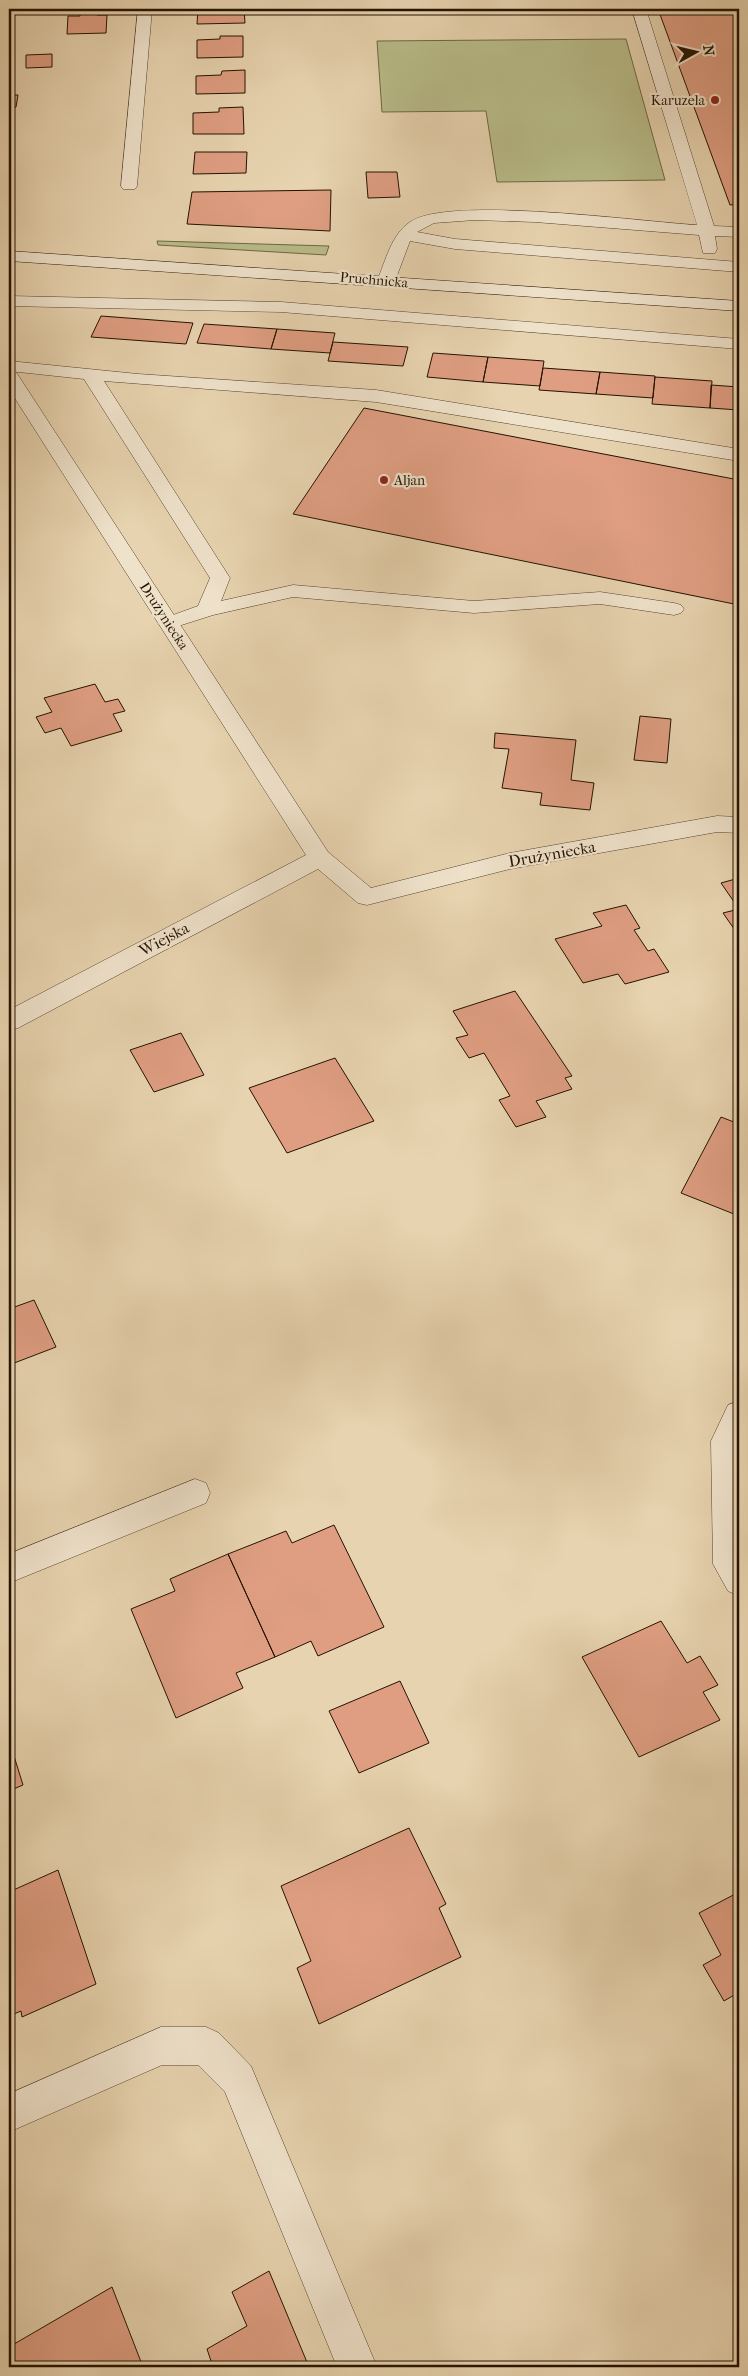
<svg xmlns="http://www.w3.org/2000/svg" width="748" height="2376" font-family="'IM FELL French Canon',serif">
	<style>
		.green { fill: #b8bc89; stroke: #6e6744 }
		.building { fill: #df9e82; stroke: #241200 }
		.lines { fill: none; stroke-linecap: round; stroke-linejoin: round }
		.lane-casing { stroke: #55422c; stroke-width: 1 }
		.street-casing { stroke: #55422c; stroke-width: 1 }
		.secondary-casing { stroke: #241200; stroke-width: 1 }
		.lane { fill: #efe2cb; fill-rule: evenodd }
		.street { fill: #efe2cb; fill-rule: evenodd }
		.secondary { fill: #efe2cb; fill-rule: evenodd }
		.poi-dot { fill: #8f2418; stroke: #efe2cb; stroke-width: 2 }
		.labels { text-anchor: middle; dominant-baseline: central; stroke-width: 4.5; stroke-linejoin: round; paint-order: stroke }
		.far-poi-label { font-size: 14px; fill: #241200; stroke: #efe2cb; text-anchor: end }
		.far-street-label { font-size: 14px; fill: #241200; stroke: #efe2cb }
		.street-label { font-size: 16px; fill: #241200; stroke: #efe2cb }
	</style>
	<rect width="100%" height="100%" fill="#e7d3af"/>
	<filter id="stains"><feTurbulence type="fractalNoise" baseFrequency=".004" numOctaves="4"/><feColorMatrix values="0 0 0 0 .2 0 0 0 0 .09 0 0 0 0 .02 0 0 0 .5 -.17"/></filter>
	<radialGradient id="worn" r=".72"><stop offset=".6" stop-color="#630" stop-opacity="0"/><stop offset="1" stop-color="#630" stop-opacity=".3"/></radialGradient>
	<path class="green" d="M626,39l39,141 -168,2 -11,-71 -104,1 -5,-71z
		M157,241l172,5 -3,9 -168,-10z"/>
	<path class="building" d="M198,9h46l1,14 -48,1z
		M359,9h101l1,3 -101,1z
		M658,9h81v195l-9,1z
		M80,12h17v3h10l-1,18 -39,1 1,-18h12z
		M220,36h23v21l-46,1v-18l23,-1z
		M52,54v13l-26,1v-13z
		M245,70v23l-49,1v-18l25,-1 1,-4z
		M9,95h9l-2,12 -7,2z
		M243,107l1,27h-51v-21l26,-1v-4z
		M195,152h52l-1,21 -53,1z
		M366,172h31l3,25 -32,1z
		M331,190l-1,41 -143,-7 5,-32z
		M101,316l92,7 -7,21 -95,-7z
		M204,324l73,5 -6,20 -74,-6z
		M277,329l58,4 -5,20 -59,-4z
		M333,342l75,5 -5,19 -75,-5z
		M433,353l55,4 -5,25 -56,-5z
		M488,357l56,4 -4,25 -57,-4z
		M543,368l57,4 -4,22 -57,-4z
		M600,372l55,4 -2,22 -57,-4z
		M655,377l57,4 -2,27 -58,-4z
		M711,385l28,2v23l-29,-2z
		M364,408l375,72v125l-446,-91z
		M95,684l10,18 13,-3 7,12 -12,3 9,17 -51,15 -10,-18 -16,5 -9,-16 16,-5 -8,-14z
		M640,716l31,3 -4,44 -33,-3z
		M495,733l81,7 -5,40 23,3 -4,27 -50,-5 2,-12 -40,-5 7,-39 -15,-1z
		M739,878v31l-18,-26z
		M626,905l14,23 -6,2 14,21 6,-2 15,23 -44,12 -7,-10 -35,9 -28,-44 47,-13 -9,-13z
		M739,909v27l-16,-23z
		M515,991l57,85 -7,2 7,11 -36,12 10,16 -30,10 -17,-27 11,-4 -26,-43 -15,5 -13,-20 12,-3 -15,-24z
		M181,1033l23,42 -50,17 -24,-42z
		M335,1058l39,63 -87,32 -38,-65z
		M721,1117l18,7v92l-58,-23z
		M34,1300l22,47 -47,18v-56z
		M334,1525l50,102 -66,29 -7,-15 -36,16 -47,-103 58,-23 6,12z
		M228,1554l47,103 -39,16 7,15 -67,30 -45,-109 44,-18 -5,-12z
		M661,1621l26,42 13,-7 18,29 -15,7 17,28 -81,37 -57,-100z
		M400,1681l29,62 -70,30 -30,-62z
		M9,1740l14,45 -14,6z
		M409,1828l37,76 -7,4 22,49 -142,67 -22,-56 14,-7 -30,-75z
		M58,1870l38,114 -74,33 -1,-6 -12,5v-124z
		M739,1892v106l-3,-4 -12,7 -21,-36 18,-10 -22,-42z
		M269,2271l40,96h-96l-6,-18 40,-23 -15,-34z
		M112,2287l31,80h-128l-6,-20z"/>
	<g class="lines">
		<defs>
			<path id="lane" d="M632,9h14l68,217 25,1v10l-24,-1 2,13 -2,4h-12l-4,-18 -164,-13 -60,-2 -41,3 -17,9 38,7 284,23v10l-284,-23 -45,-8 -15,40 -3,4h-12l-3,-4c9,-21 14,-46 33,-59 39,-27 232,0 287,3z
				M9,296l272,6 458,37v10l-458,-37 -272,-6z
				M9,361l129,13 238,16 363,59v12l-363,-59 -272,-21 126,197 -9,23 72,-16 181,16 126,-9 74,11 7,2 3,4 -3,4 -7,2 -74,-11 -126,9 -181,-16 -80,18 -44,14 -7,-2 -4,-4 4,-4 36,-13 12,-28 -126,-199 -75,-8z
				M195,1479l11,4 4,10 -4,10 -197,80v-29z
				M161,2027h45l13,6 32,33 126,301h-40l-112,-275 -27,-27h-36l-153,67v-38z"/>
			<path id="street" d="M138,9h14l-15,177 -2,3h-12l-2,-3z
				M9,370l6,1 3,4 310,477 43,36 139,-35 207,-37 22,1v16l-22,-1 -207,37 -143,36 -9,-2 -40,-34 -300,159 -9,2v-20l297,-155 -297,-466z
				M739,1401v195l-11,-5 -15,-27 -2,-123 17,-36z"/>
			<path id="secondary" d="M9,251l730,50v10l-730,-50z"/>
		</defs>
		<use href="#lane" class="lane-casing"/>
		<use href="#street" class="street-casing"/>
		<use href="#secondary" class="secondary-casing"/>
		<use href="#lane" class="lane"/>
		<use href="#street" class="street"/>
		<use href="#secondary" class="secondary"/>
	</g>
	<g class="poi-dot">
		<circle cx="715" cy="100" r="5"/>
		<circle cx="384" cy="480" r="5"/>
	</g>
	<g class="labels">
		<g class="far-poi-label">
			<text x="705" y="100">Karuzela</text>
			<text x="394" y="480" text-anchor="start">Aljan</text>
		</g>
		<g class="far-street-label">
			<text transform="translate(374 280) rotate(5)">Pruchnicka</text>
			<text transform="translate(164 616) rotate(57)">Drużyniecka</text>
		</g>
		<g class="street-label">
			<text transform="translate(552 854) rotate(-10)">Drużyniecka</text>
			<text transform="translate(164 939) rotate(-28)">Wiejska</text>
		</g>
	</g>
	<rect width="748" height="2376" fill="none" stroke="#e7d3af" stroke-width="30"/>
	<rect x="10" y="10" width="728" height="2356" fill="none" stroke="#241200" stroke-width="2.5"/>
	<rect x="15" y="15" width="718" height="2346" fill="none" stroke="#241200"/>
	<g transform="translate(696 52) rotate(82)" stroke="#efe2cb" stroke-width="4" paint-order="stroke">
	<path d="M0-4L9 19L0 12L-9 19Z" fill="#241200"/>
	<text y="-8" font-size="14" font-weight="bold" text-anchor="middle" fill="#241200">N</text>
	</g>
	<rect width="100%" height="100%" filter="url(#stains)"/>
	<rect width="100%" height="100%" fill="url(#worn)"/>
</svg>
